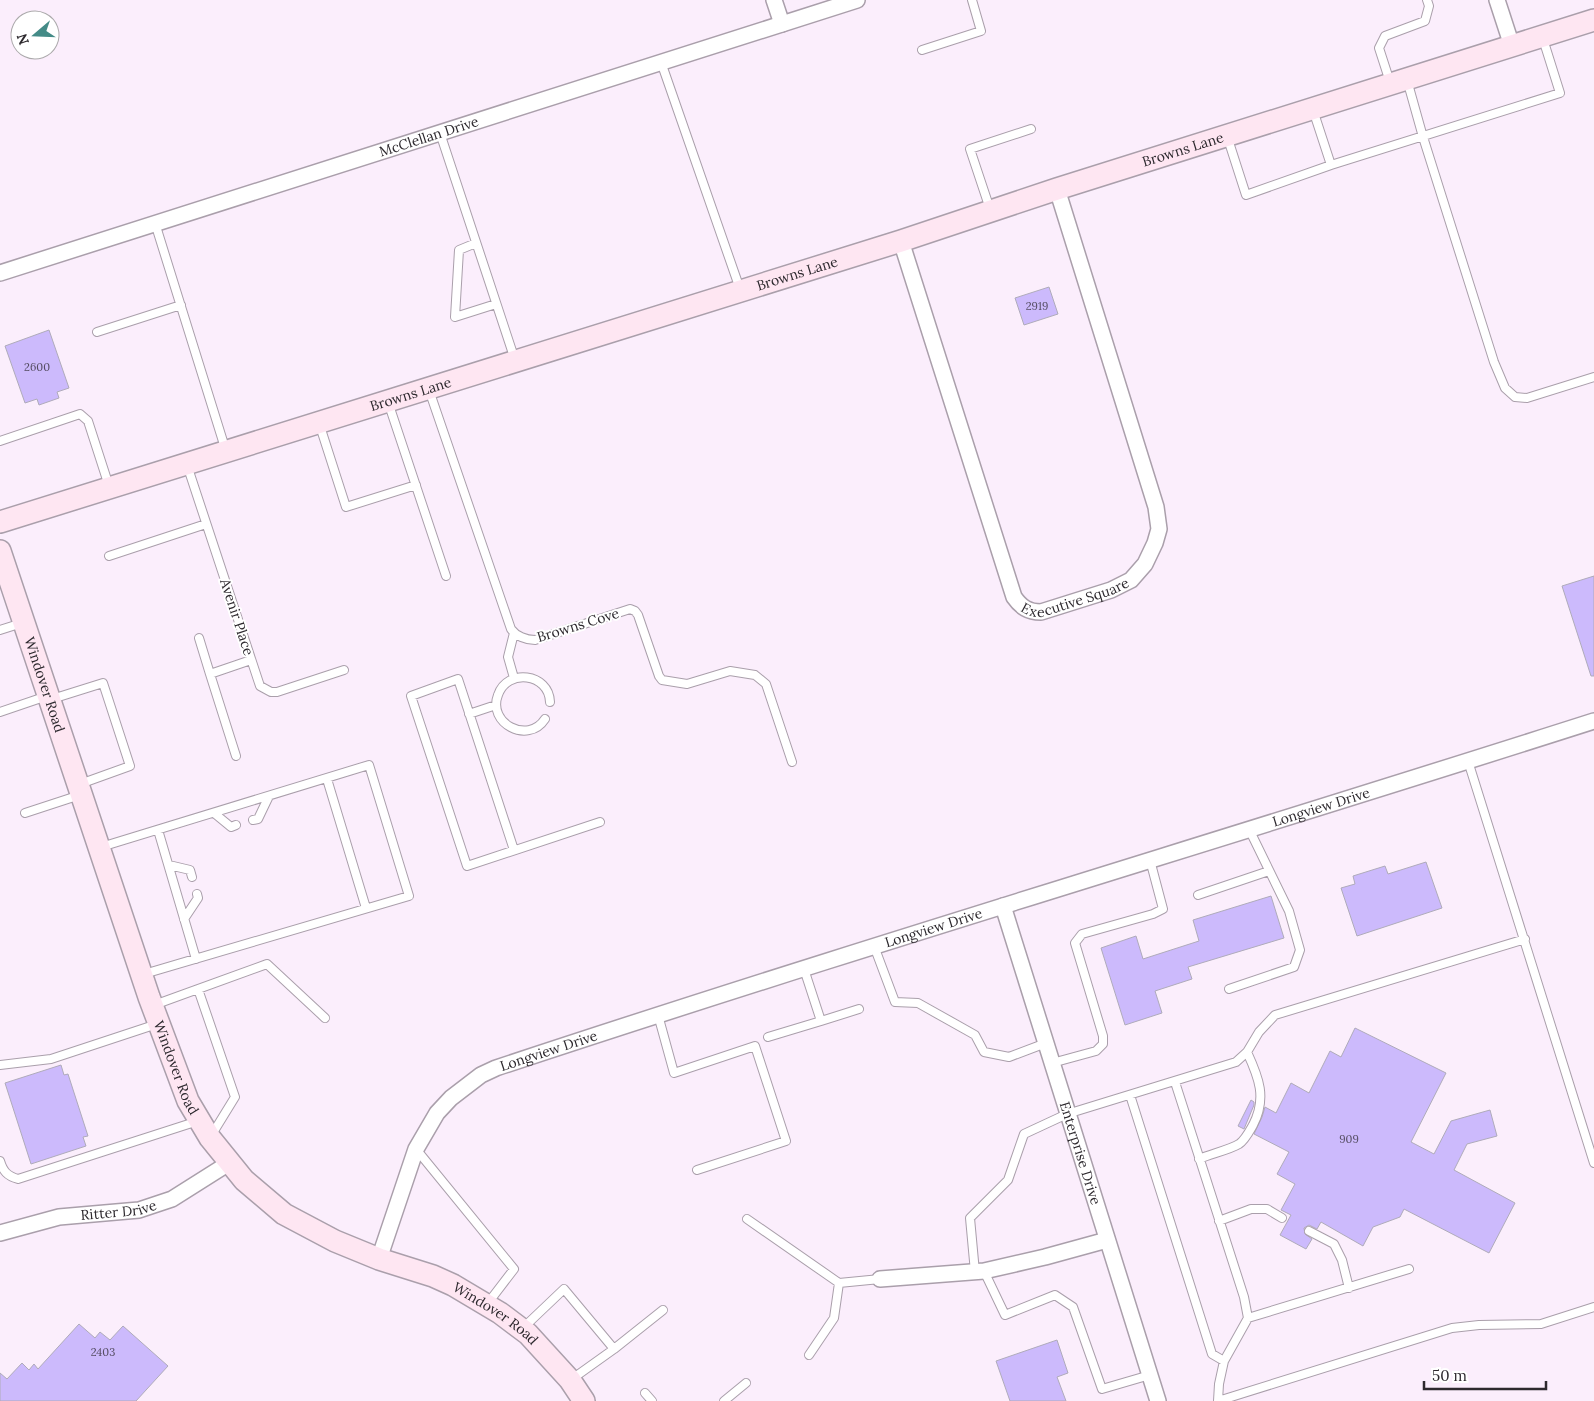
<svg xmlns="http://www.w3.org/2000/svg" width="1594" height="1401" font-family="Lora,serif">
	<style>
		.building { fill: #ccbafc; stroke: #afabba }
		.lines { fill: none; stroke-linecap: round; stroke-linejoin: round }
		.lane-casing { stroke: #aa9fab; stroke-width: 10 }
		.street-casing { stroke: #aa9fab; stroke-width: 18 }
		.secondary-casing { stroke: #aa9fab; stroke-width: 24 }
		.lane { stroke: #fff; stroke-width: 8 }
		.street { stroke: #fff; stroke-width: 15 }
		.secondary { stroke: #fee6f2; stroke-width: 21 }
		.labels { text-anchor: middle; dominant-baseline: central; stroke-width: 4; stroke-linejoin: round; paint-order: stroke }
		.number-label { font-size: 11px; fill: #554d62 }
		.street-label { font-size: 14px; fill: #2d292e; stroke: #fff }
	</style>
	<rect width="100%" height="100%" fill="#fbeefc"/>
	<path class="building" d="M1049,287l9,27 -34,11 -9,-27z
		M49,330l20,58 -12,4 2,6 -20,7 -2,-6 -12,4 -20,-57z
		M1594,576v100h-3l-29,-90z
		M1426,862l16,46 -85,28 -16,-48 14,-4 -2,-8 32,-10 3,8z
		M1271,896l13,42 -96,29 4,12 -37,12 7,22 -37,12 -24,-77 35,-12 7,23 56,-18 -6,-21z
		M1355,1028l91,45 -35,69 23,12 17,-33 39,-11 7,26 -30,8 -13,26 61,33 -26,50 -85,-44 -4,8 -27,10 -10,19 -42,-24 -4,7 -8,-4 -5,3 1,6 7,5 -6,10 -26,-14 11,-20 -10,-5 14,-26 -18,-10 12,-22 -35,-18 8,-17 3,-10 11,6 15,-30 18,10 21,-42 11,6z
		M61,1065l3,10 4,-1 20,62 -5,1 3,9 -55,18 -26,-81z
		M1251,1100l3,2v3l-10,24 -6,-3z
		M79,1324l16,14 5,-6 10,8 13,-14 45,40 -32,35h-136v-28l7,6 15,-16 7,7 5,-6 4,5z
		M1057,1340l11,33 -11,4 9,24h-56l-14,-40z"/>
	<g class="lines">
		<defs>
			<path id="lane" d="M922,50l59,-19 -9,-31
				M661,62l79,227
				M1407,80l16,57 71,225 11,26 10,9 12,1 67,-21
				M1390,82l-11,-34 6,-12 40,-15 4,-15 -2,-6
				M1313,110l18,55
				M440,133l75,227
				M1227,136l19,59 85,-30 229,-72 -17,-54
				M990,209l-20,-60 61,-20
				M155,223l71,228
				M476,243l-17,7 -4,67 41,-13
				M97,332l84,-27
				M429,390l82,239c5,7 15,11 24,11l95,-31 5,2 3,4 21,61 3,4 25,4 43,-13 25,4 11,9 26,78
				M388,402l58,174
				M319,423l27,84 70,-22
				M0,441l80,-27 8,7 21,65
				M187,465l73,221 11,6h6l67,-22
				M109,556l97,-32
				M0,630l22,-7
				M199,638l11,36
				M514,678l-6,-21 6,-24
				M52,699l51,-16 27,83 -50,18
				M0,712l47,-16
				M469,714l27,-9
				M545,719c-17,26 -58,4 -47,-24 9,-27 51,-22 52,7
				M236,756l-26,-82 41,-14
				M1468,761l126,402
				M327,779l39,129
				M25,813l55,-18
				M214,813l17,14 5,-2
				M253,820l5,-1 11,-23
				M158,830l38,129
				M101,847l268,-82 40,131 -265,78
				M514,850l-56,-171 -47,17 56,170 133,-44
				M169,865l21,5 2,7
				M1198,895l71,-24
				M184,919l14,-21 -1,-4
				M874,946l21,56 23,1 57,32 9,17 25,5 37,-14
				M198,989l37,108 -24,39
				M1229,989l65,-22 6,-17 -11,-39 -40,-82
				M154,1005l113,-41 58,54
				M658,1015l16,58 81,-27 31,95 -89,29
				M821,1021l38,-12
				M768,1037l53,-16 -17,-52
				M1052,1063l44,-12 7,-7v-8l-28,-93 7,-9 71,-20 10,-5 -13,-49
				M0,1065l51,-6 106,-35
				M1175,1082l69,215 4,21 -24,43 -5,23 -1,17
				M1130,1095l82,259 12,7
				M416,1149l98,120 -26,34
				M1199,1159c11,-5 30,-9 40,-15 6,-4 10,-12 14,-19 14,-27 6,-47 -6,-73
				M0,1161c3,10 7,15 18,18l180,-58
				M747,1219l92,64 41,-4
				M1219,1221l32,-12h16l15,9
				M1309,1231l25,13 8,16 7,28
				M984,1271l21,44 50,-20 18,12 29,82 48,-14
				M975,1272l-5,-54 38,-38 16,-46 43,-20 169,-52 11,-10 12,-20 16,-17 250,-76
				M1248,1318l161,-49
				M523,1328l41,-39 50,60 -42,30
				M614,1349l49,-39
				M809,1355l25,-37 5,-35
				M645,1393l7,8
				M724,1401l22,-18
				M1218,1401l234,-73 27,-3 62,-1 53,-17"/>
			<g id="street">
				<path d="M774,0l8,24"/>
				<path d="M1497,0l15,46"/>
				<path id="s1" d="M901,241l113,356c7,10 14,15 27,15l70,-22 20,-10 14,-16 10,-21 4,-14 -3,-22 -99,-318"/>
				<path id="s2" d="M0,273l857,-273"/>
				<path id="s3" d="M1003,906l155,495"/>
				<path id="s4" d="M0,1233l59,-16 80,-7 33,-11 57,-36"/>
				<path id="s5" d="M379,1259l37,-110 21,-36 14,-15 30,-23 15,-7c365,-121 732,-230 1098,-347"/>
				<path d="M880,1279l104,-8 61,-14 62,-17"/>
			</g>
			<g id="secondary">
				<path id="s6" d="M0,522l901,-281 156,-52 537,-169"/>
				<path id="s7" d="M0,551l149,446 39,104 22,37 34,42 40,34 51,27 44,18 54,17 20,9 47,28 28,21 42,46 14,21"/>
			</g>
		</defs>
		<use href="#lane" class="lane-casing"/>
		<use href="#street" class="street-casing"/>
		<use href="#secondary" class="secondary-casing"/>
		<use href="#lane" class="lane"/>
		<use href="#street" class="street"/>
		<use href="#secondary" class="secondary"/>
	</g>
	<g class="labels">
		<g class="number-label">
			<text x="1037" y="306">2919</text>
			<text x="37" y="367">2600</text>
			<text x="1349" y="1139">909</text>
			<text x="103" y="1352">2403</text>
		</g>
		<g class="street-label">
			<text stroke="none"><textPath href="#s2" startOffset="450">McClellan Drive</textPath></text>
			<text stroke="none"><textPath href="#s6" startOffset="1240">Browns Lane</textPath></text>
			<text stroke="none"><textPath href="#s6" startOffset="835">Browns Lane</textPath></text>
			<text stroke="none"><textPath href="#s6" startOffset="430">Browns Lane</textPath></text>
			<text stroke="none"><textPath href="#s1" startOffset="442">Executive Square</textPath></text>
			<text transform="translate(237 617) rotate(72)">Avenir Place</text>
			<text transform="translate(578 625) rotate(-17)">Browns Cove</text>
			<text stroke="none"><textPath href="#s7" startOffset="141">Windover Road</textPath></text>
			<text stroke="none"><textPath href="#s5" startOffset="1098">Longview Drive</textPath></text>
			<text stroke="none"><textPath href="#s5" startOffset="692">Longview Drive</textPath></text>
			<text stroke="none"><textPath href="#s5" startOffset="288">Longview Drive</textPath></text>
			<text stroke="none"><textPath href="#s7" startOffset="546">Windover Road</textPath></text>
			<text stroke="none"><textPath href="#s3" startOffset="259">Enterprise Drive</textPath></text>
			<text stroke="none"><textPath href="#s4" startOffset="121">Ritter Drive</textPath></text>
			<text stroke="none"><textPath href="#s7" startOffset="966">Windover Road</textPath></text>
		</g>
	</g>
	<g transform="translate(35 35) rotate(251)"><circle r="24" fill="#ffffff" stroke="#aba9ab"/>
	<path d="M0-4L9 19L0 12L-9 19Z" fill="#448b87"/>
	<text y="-8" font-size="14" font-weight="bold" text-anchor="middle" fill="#2d292e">N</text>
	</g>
	<path d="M1424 1381v8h122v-8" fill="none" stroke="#2d292e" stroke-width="2.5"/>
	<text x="1432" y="1381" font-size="15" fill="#2d292e" stroke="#ffffff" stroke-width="4" paint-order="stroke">50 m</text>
</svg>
